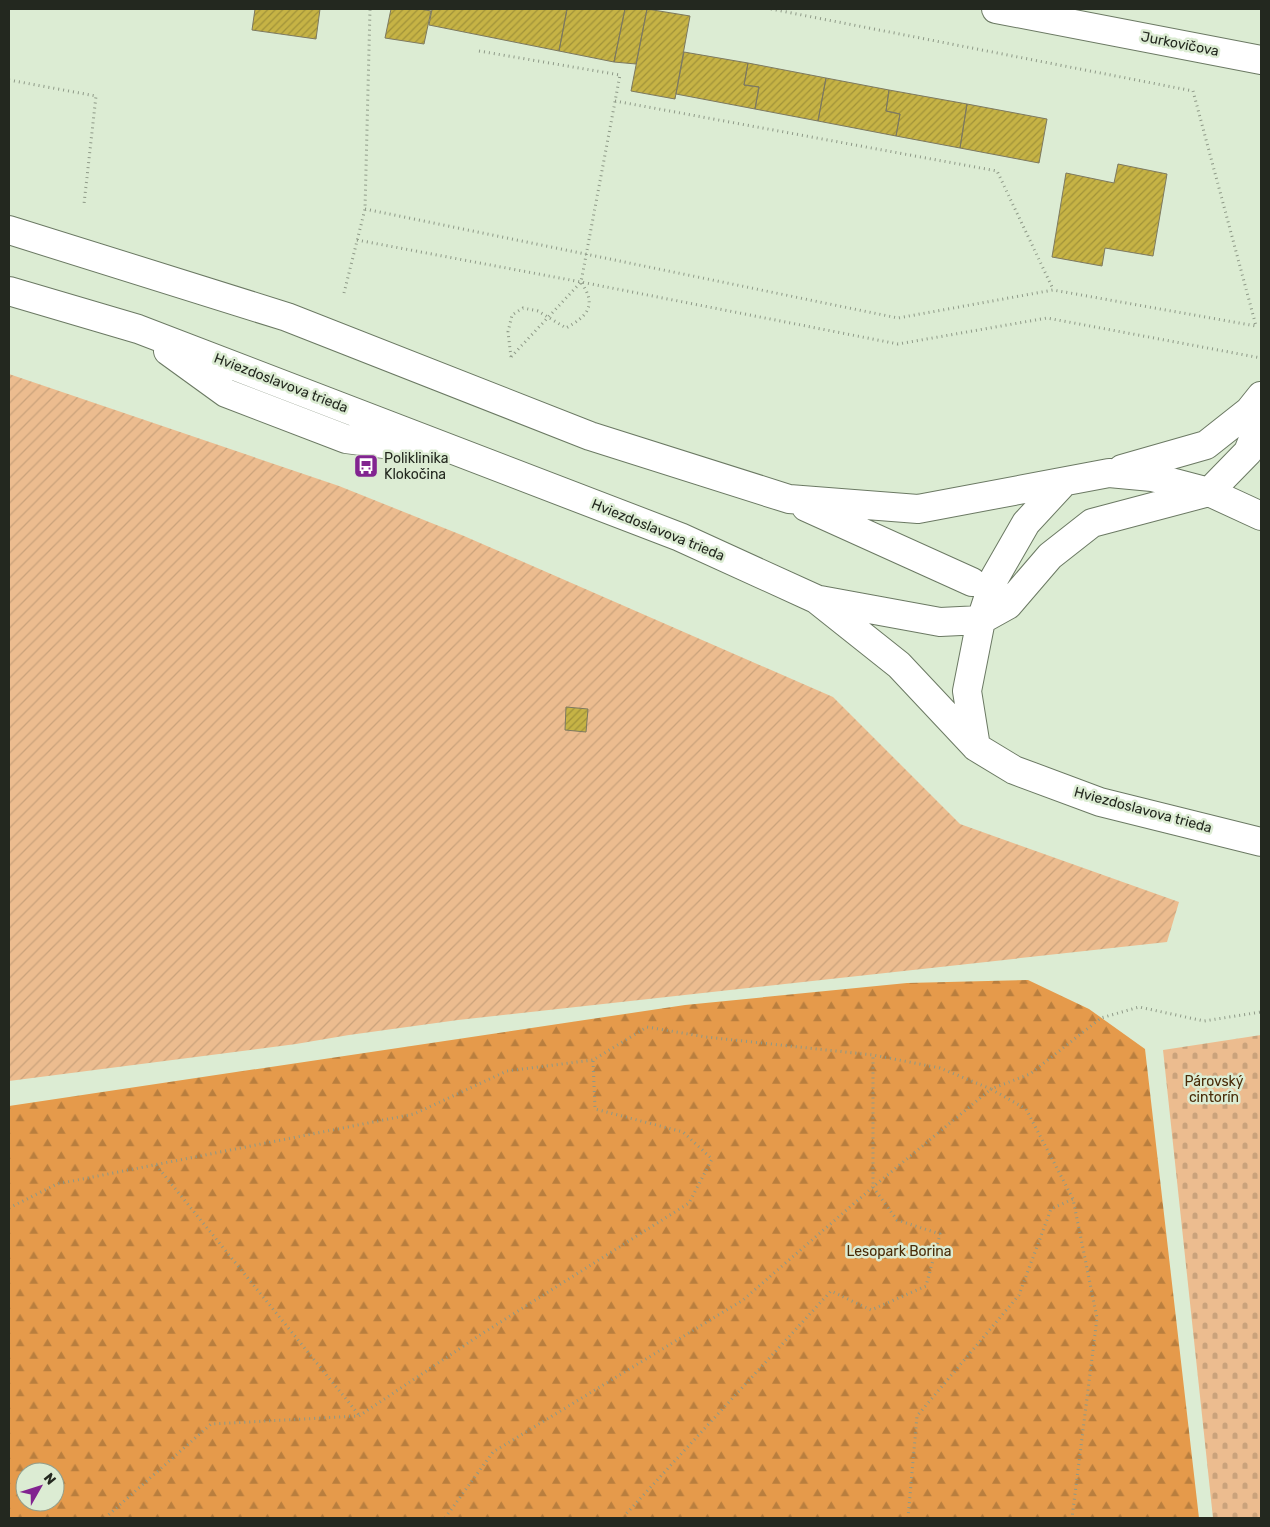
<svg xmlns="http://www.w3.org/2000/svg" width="1270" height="1527" font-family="Rubik,sans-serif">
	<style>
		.forest { fill: url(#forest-firs); fill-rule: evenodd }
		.cemetery { fill: url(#cemetery-stones) }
		.garden { fill: url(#garden-furrows) }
		.building { fill: url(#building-hatch); stroke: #7d7960 }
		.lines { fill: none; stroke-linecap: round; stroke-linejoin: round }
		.minor-casing { stroke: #6b7963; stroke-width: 30 }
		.path { stroke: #8e9987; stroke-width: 3; stroke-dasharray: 1 4; stroke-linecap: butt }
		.minor { stroke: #fff; stroke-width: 28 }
		.labels { text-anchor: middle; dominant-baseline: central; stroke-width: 5; stroke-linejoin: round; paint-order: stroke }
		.street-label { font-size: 14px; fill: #23281f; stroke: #dcecd3 }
		.poi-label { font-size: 14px; fill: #23281f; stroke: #dcecd3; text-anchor: start }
		.park-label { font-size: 14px; fill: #482a07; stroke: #dcecd3 }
	</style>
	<defs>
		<pattern id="forest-firs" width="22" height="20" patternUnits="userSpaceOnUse" patternTransform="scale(1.25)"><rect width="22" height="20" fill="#e59a4b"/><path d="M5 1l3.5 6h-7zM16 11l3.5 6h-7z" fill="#b97e3e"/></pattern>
		<pattern id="cemetery-stones" width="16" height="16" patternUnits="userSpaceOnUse" patternTransform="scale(1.25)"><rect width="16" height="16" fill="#ecbc8f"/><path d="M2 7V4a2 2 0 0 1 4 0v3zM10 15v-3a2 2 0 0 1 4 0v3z" fill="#caa27b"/></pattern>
		<pattern id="garden-furrows" width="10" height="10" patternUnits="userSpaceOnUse" patternTransform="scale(1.25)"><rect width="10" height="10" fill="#ecbc8f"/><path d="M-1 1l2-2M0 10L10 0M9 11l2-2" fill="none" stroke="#caa27b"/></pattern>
		<pattern id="building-hatch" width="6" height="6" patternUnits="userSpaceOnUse" patternTransform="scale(1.25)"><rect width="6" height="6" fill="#c6b345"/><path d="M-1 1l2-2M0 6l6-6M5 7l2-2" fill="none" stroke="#a09239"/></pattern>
	</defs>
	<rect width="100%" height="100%" fill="#dcecd3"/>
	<path class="forest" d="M1028,980l61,29 56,40 54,469h-1190v-412l676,-101 222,-22zM25,1472h30v30h-30z"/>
	<path class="cemetery" d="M1261,1035v483h-48l-50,-468z"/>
	<path class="garden" d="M9,374l330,112 125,50 369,161 127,127 219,78 -12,40 -709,78 -109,15 -53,9 -287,37z"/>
	<path class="building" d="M255,9h65l-4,30 -64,-9z
		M391,9h29l11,2 -7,33 -39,-6z
		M432,9h135l-8,42 -130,-26z
		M567,9h58l-11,53 -55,-11z
		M625,9h22l-11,55 -22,-2z
		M647,9l43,7 -15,83 -44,-8z
		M684,52l64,11 -4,22 15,2 -4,22 -79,-15z
		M748,63l78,15 -8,43 -63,-12 4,-22 -15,-2z
		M826,78l63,12 -3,21 14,3 -4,22 -78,-15z
		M889,90l78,14 -7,44 -64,-12 4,-22 -14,-3z
		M967,104l80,15 -8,44 -79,-15z
		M1118,164l49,10 -14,82 -48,-8 -3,18 -50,-9 14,-84 48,10z
		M566,707l22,2 -2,23 -21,-2z"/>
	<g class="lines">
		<defs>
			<path id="minor" d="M996,9l265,51
				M9,230l278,87 303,119 199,63 129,10 191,-36 43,4 57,15 52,24
				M9,291l129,38 542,208 136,62 83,66 77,82 38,23 86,32 161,40
				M168,351l58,42 120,46 76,10
				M1122,469l84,-24 43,-34 12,-15
				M806,507l166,75
				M820,600l120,22 41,-2 27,-15 42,-49 42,-33 117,-31 39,-40 13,-33
				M976,747l-9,-56 14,-71 14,-43 31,-54 37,-40"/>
		</defs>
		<use href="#minor" class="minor-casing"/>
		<path class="path" d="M479,51l141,24 -39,207 -70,75
			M9,80l87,16 -12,108
			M615,101l382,70 56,118
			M365,209l533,109 155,-28 203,36 -63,-235 -422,-82
			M357,240l224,42 317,62 149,-26 214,40
			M344,293l21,-84 5,-200
			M511,357l-3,-25 4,-17 11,-7 15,3 28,17c22,-12 31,-23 15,-46
			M156,1165l203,250
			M9,1208l48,-24 357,-70 93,-43 86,-11 54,-33 59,10 167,18 67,13 51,21 39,-15 71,-56 38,-11 65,14 57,-9
			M105,1518l106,-94 148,-8 121,-81 209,-132 23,-44 -29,-27 -88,-23 -2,-49
			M445,1518l48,-66 250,-152 130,-113v-132
			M625,1518l1,-4 205,-223 40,19 55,-24 14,-52 -43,-14 -24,-33 118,-98 35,20 47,90 24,119 -25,200
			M908,1518l9,-102 102,-121 32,-86 22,-10"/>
		<use href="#minor" class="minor"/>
	</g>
	<defs>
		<symbol id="bus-square" viewBox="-11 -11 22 22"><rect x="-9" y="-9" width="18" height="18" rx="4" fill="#822490" stroke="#dcecd3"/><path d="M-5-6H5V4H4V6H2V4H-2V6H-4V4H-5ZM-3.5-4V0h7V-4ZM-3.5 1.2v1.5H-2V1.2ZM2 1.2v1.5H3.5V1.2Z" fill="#fff"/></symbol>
	</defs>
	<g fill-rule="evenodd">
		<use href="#bus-square" x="352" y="452" width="28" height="28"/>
	</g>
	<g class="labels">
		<g class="street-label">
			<text transform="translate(1180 44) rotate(11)">Jurkovičova</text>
			<text transform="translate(281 383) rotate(21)">Hviezdoslavova trieda</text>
			<text transform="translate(658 530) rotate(22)">Hviezdoslavova trieda</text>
			<text transform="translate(1143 810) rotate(15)">Hviezdoslavova trieda</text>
		</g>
		<g class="poi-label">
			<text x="384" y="458">Poliklinika<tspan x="384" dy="16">Klokočina</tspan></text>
		</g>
		<g class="park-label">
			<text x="1214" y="1081">Párovský<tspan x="1214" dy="16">cintorín</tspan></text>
			<text x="899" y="1251">Lesopark Borina</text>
		</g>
	</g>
	<rect width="1270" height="1527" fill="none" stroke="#23281f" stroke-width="20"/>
	<g transform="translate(40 1487) rotate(51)"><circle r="24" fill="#dcecd3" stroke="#929e8b"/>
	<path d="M0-4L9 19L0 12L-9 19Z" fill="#822490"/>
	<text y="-8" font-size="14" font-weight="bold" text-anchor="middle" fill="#23281f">N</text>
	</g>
</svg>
